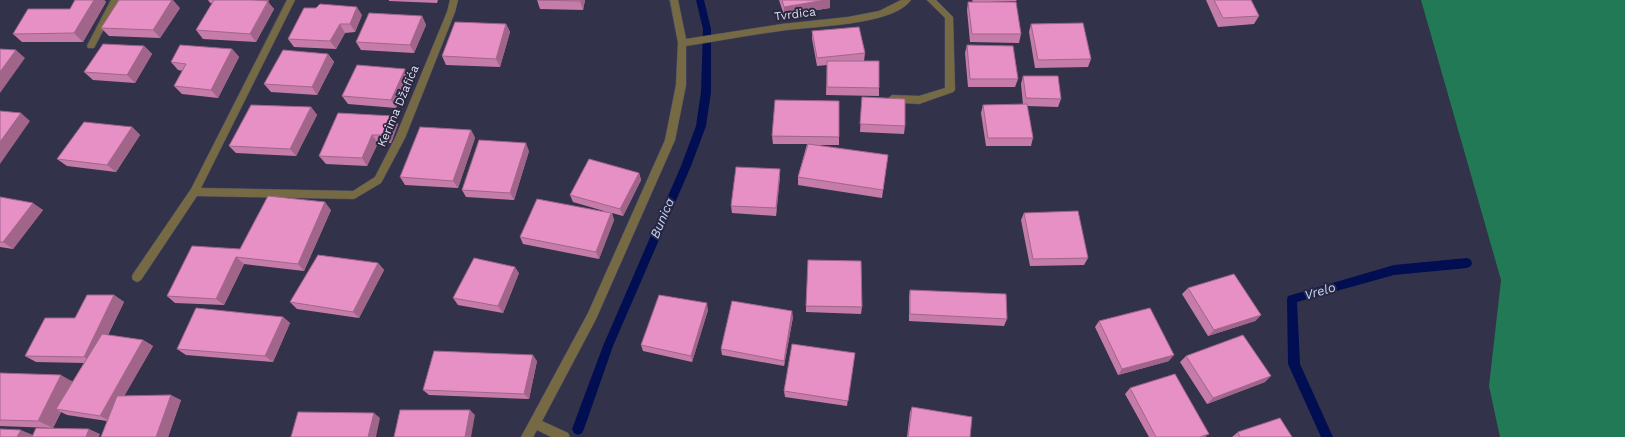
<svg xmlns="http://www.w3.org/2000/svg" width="1625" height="437" font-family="'Work Sans',sans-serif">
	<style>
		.forest { fill: #227956 }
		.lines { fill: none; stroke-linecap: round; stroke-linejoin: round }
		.stream { fill: #010e52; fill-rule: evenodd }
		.street-casing { stroke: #4f4e65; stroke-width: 1 }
		.street { fill: #766a45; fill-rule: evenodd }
		.wall { fill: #c67ca9 }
		.shaded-wall { fill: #a1658a }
		.building { fill: #e690c5; stroke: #a1658a }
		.labels { text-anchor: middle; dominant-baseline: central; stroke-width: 4; stroke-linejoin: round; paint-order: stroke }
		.street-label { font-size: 12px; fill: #dfdfef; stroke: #292840 }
		.water-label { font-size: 13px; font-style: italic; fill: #c0d4fd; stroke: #292840 }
	</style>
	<rect width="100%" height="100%" fill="#33324b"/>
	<path class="forest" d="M1421,0h204v437h-125l-11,-51 12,-106z"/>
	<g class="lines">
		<path class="stream" d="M696,0h8l7,29v63l-5,34 -15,40 -78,180 -29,83 -2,4 -4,2 -4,-2 -2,-4 31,-83 78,-180 15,-40 5,-34 2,-63z
			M1467,258l4,2 1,3 -1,3 -4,2 -73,7 -97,27 3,62 33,73h-12l-33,-73 -1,-65 1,-3 106,-31z"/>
		<defs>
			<path id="street" d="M111,0h8l-25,48h-6l-1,-2z
				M287,0h8l-94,188 152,3 22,-14 20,-39 52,-126 3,-12h8l-3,12 -50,126 -24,45 -27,16 -157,-3 -56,84 -4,2 -4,-2 -1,-3 1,-3 58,-85z
				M670,0h8l8,39 96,-15 66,-7 31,-6 22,-11h10c-18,26 -101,26 -131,31 -31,4 -62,10 -94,15v39l-11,55 -79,179 -54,102 26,12 2,4h-19l-14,-7 -4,7h-12l67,-124 77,-173 11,-55 2,-42z
				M927,0h9l17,17 2,73 -2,2 -34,12 -30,-2 -2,-3 5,-4 27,1 26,-8v-70z"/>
		</defs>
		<use href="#street" class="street-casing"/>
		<use href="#street" class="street"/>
	</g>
	<path class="wall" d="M75,0h29l2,2 -23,40h-61l-9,-8 57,-25z
		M208,0h61l-1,2 6,7 -18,33 -53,-3 -7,-9 17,-27h-3z
		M389,0h49l-1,3 -48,-2z
		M537,0h48l-2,10 -43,-1z
		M779,0h51v8l-46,7z
		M972,0h45l-1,1 -27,1 32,32 -2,9 -49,-1 -3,-32 1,-8h5z
		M1206,0h45l8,16 -5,8 -36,3z
		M180,8l-20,30 -51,-2 -8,-8z
		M362,15l-7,17 -10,1 -9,16 -42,-2 -6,-8z
		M422,16l4,9 -12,28 -53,-3 -5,-8z
		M506,24l4,8 -10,35 -54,-2 -4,-9z
		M1031,24l60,35 -3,8 -53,1 -6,-36z
		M812,31l53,22 -1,8 15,27v8l-53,-1 1,-30 -10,1 -5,-27z
		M967,45l51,34 -3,8h-47l-3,-34z
		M144,46l8,8 -17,29 -42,-3 -9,-8z
		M232,49l7,8 -21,41 -36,-4 -8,-8 9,-15 -5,-1 -7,-8z
		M328,54l6,8 -17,33 -46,-3 -7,-8z
		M1023,76l38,23 -3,8 -31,-1 6,32 -2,8h-45l-5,-33 2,-8h40l-2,-21z
		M409,77l-13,31 -48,-4 -6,-8z
		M862,97l43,29 -1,8 -44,-2z
		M311,107l6,8 -21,41 -60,-3 -7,-7z
		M398,124l-7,19h-13l-11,23 -41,-2 -7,-8z
		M132,127l8,8 -24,37 -49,-6 -10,-7z
		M471,130l4,8 -17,50 -53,-3 -5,-8z
		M772,136l67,1v8h-26l75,10 -6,43 -84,-13v-8l9,-33h-34z
		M529,151l-15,49 -48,-3 -4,-7z
		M780,169v7l-4,40 -44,-3 -1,-7z
		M639,173l2,7 -18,36 -11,-3 2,7 -15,39 -76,-15 -3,-7 84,-26 -31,-9 -3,-7z
		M0,197l43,13 -30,39 -13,-2z
		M331,210l-27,61 -60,-7 -20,41 -49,-2 -8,-7 73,-47z
		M1024,213l64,45 -4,7 -54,1 -9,-46z
		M378,263l6,7 -25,48 -62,-9 -7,-7z
		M519,273l-16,40 -45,-8 -5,-7z
		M1188,288l73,27 -6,6 -47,15 -26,-42z
		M910,290l97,29 -3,7 -95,-5v-25z
		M114,295l10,7 -16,33 35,5 10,6 -29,50 57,4 -13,37h-67l6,-16 -40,-6 -6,-3 -8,16 -53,-2v-53l73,8 11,-18 -48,-1 -11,-6 50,-38z
		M806,306l56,1 -1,7 -55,-2z
		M708,310l-16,52 -49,-11 -2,-6z
		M283,317l7,6 -17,39 -87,-7 -9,-6z
		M793,317l-9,49 -62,-11 -1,-6z
		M1099,321l70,40 -51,14 -23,-48z
		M855,353l-8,53 -62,-9 -1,-6z
		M1186,356l79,26 -58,22 -27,-42z
		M537,361l-8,38 -100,-4 -6,-5z
		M1130,388l75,49h-56l-24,-43z
		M912,407l58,30h-63l3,-25z
		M1238,432l54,5h-60z"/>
	<path class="shaded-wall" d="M94,0h10l2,2 -23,40 -9,-9z
		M172,0h1l7,8 -20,30 -7,-8z
		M264,0h5l-1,2 6,7 -18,33 -6,-8 17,-30z
		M580,0h5l-2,10 -3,-9z
		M825,0h5v8l-46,7v-8z
		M357,7l5,8 -7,17 -5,-8z
		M422,16l4,9 -12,28 -4,-8z
		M340,24l5,9 -9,16 -6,-8z
		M506,24l4,8 -10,35 -4,-8z
		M144,46l8,8 -17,29 -8,-8z
		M232,49l7,8 -21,41 -7,-8z
		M16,50l9,8 -25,35v-21z
		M328,54l6,8 -17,33 -5,-8z
		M405,69l4,8 -13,31 -5,-8z
		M311,107l6,8 -21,41 -6,-7z
		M21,113l9,8 -30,43v-22z
		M393,116l5,8 -7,19 -6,-8z
		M132,127l8,8 -24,37 -9,-7z
		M471,130l4,8 -17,50 -5,-7z
		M372,135l6,8 -11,23 -5,-8z
		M526,143l3,8 -15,49 -4,-7z
		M780,169v7l-4,40v-8z
		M639,173l2,7 -18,36 -3,-7z
		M325,202l6,8 -27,61 -6,-7z
		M33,203l10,7 -30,39 -10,-7z
		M611,213l3,7 -15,39 -3,-7z
		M236,257l8,7 -20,41 -8,-6z
		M378,263l6,7 -25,48 -6,-6z
		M515,267l4,6 -16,40 -5,-7z
		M114,295l10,7 -30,61 -10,-6z
		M707,303l1,7 -16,52 -1,-6z
		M792,311l1,6 -9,49v-5z
		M1261,315l-6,6 -47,15 6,-6z
		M283,317l7,6 -17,39 -8,-6z
		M143,340l10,6 -43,75 -10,-5z
		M533,355l4,6 -8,38 -5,-5z
		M1174,355l-5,6 -51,14 4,-6z
		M61,375l14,8 -19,26 5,3 -8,16 -15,-7z
		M1271,376l-6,6 -58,22 6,-6z
		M171,395l10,5 -13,37h-12z
		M470,410l5,5 -4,22h-6z
		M374,413l6,5 -4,19h-8z
		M89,429l11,5 -1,3h-13z
		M21,430l12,5 -1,2h-15z
		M1209,434l-4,3h-6z"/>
	<path class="building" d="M75,0h19l-20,33 -61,1 15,-25h42z
		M119,0h53l-19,30 -52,-2z
		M214,0h38l16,1 -18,33 -54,-4z
		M537,0h43v1z
		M782,0h43l-41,7z
		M1214,0h37l8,16 -36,2z
		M968,2h48l5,32h-49z
		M320,4l37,3 -7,17h-10l-10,17 -42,-2 16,-31h12z
		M369,13l53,3 -12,29 -54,-3z
		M455,22l51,2 -10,35 -54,-3z
		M1083,23l8,36 -53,1 -7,-36z
		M859,27l6,26 -48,5 -5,-27z
		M103,44l41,2 -17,29 -43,-3z
		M180,45l52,4 -21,41 -37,-4 12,-22 -15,-2z
		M967,45l46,1 5,33h-48z
		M0,49l16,1 -16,22z
		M283,50l45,4 -16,33 -48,-3z
		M827,61h52v27l-52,-1z
		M357,65l48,4 -14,31 -49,-4z
		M1023,76h35l3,23 -35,-1z
		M862,97l43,2v27l-45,-2z
		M775,100l64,1v36l-67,-1z
		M1027,104l6,34h-45l-5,-33z
		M251,105l60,2 -21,42 -61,-3z
		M0,111l21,2 -21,29z
		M338,113l55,3 -8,19h-13l-10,23 -43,-2z
		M84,122l48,5 -25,38 -50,-6z
		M420,127l51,3 -18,51 -53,-4z
		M479,140l47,3 -16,50 -48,-3z
		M808,144l80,11 -5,35 -85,-13z
		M589,159l50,14 -19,36 -50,-14z
		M736,167l44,2 -4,39 -45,-2z
		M268,196l57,6 -27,62 -62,-7 -20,42 -49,-3 25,-50 48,3z
		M0,197l33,6 -30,39h-3z
		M537,199l74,14 -15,39 -76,-15z
		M1078,211l10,47 -55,1 -9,-46z
		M318,255l60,8 -25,49 -63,-10z
		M474,258l41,9 -17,39 -45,-8z
		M808,260l53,1 1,46 -56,-1z
		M1234,274l27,41 -47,15 -26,-42z
		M910,290l96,4 1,25 -97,-5z
		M87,295h27l-30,62 -59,-1 20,-38h30z
		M659,295l48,8 -16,53 -50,-11z
		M732,301l60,10 -8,50 -63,-12z
		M196,308l87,9 -18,39 -88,-7z
		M1150,308l24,47 -52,14 -23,-48z
		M102,334l41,6 -43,76 -44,-7z
		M1243,335l28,41 -58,22 -27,-42z
		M792,344l63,9 -7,48 -64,-10z
		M434,351l99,4 -9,39 -101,-4z
		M0,373l61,2 -23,46 -38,-1z
		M1175,374l34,60 -10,3h-43l-26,-49z
		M171,395l-15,42h-55l16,-41z
		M912,407l60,10 -2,20h-62z
		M400,410h70l-5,27h-71z
		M298,412l76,1 -6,24h-77z
		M1280,418l12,19h-52l-2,-5z
		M36,428l53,1 -3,8h-54z
		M0,429l21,1 -4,7h-17z"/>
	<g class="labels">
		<g class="street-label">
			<text transform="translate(795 14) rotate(-7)">Tvrdica</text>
			<text transform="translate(398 106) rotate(-67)">Kerima Džafića</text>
		</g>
		<g class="water-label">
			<text transform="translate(662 218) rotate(-67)">Bunica</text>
			<text transform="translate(1320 291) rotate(-16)">Vrelo</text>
		</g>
	</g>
</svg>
